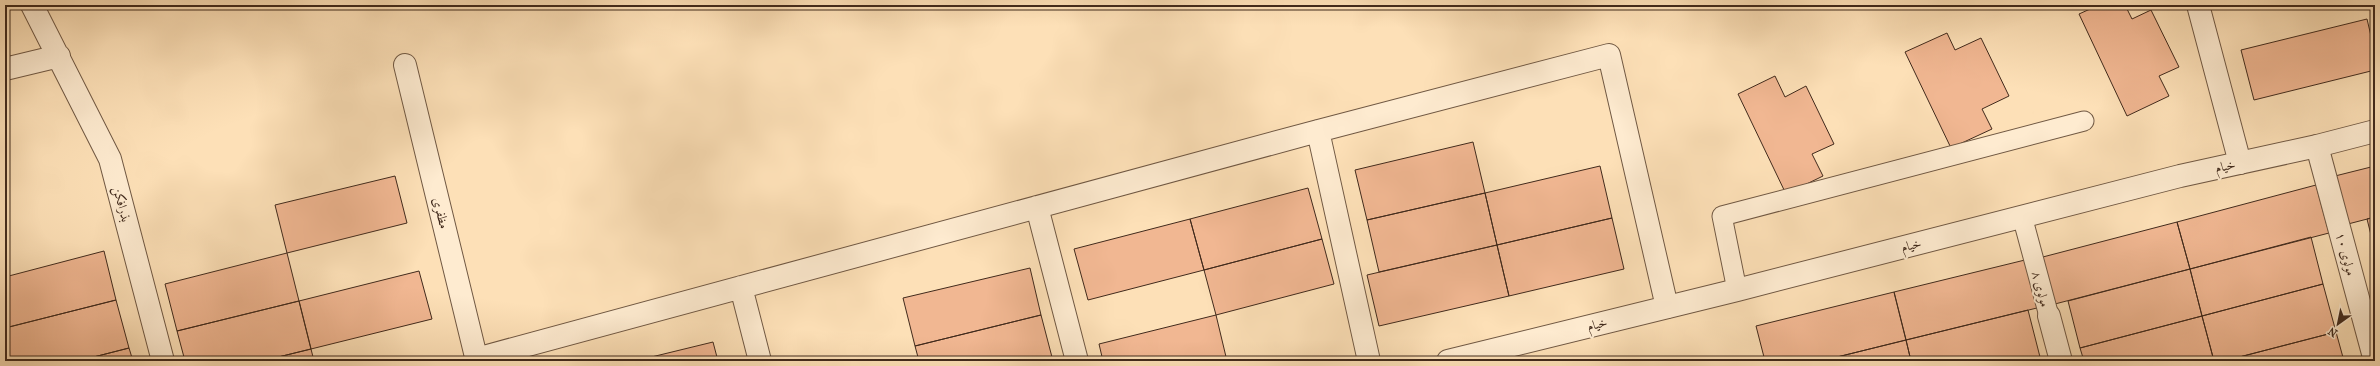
<svg xmlns="http://www.w3.org/2000/svg" width="2380" height="366" font-family="'IM FELL French Canon',Amiri,serif">
	<style>
		.building { fill: #f1b792; stroke: #412a1c }
		.lines { fill: none; stroke-linecap: round; stroke-linejoin: round }
		.service-casing { stroke: #705843; stroke-width: 21 }
		.minor-casing { stroke: #705843; stroke-width: 24 }
		.tertiary-casing { stroke: #705843; stroke-width: 24 }
		.service { stroke: #feebd0; stroke-width: 19 }
		.minor { stroke: #feebd0; stroke-width: 22 }
		.tertiary { stroke: #feebd0; stroke-width: 22 }
		.labels { text-anchor: middle; dominant-baseline: central; stroke-width: 4; stroke-linejoin: round; paint-order: stroke }
		.street-label { font-size: 13px; fill: #412a1c; stroke: #feebd0 }
	</style>
	<rect width="100%" height="100%" fill="#fde0b7"/>
	<filter id="stains"><feTurbulence type="fractalNoise" baseFrequency=".005" numOctaves="4"/><feColorMatrix values="0 0 0 0 .2 0 0 0 0 .09 0 0 0 0 .02 0 0 0 .5 -.17"/></filter>
	<radialGradient id="worn" r=".72"><stop offset=".6" stop-color="#630" stop-opacity="0"/><stop offset="1" stop-color="#630" stop-opacity=".3"/></radialGradient>
	<path class="building" d="M2099,5h26l7,14 19,-9 28,57 -20,9 10,20 -42,20 -48,-102z
		M2367,19l8,34v17l-121,30 -13,-50z
		M1947,33l8,17 26,-12 28,58 -27,13 10,20 -41,19 -46,-96z
		M1775,76l10,21 21,-11 28,58 -22,10 11,22 -37,18 -48,-100z
		M1473,142l12,51 -118,27 -12,-50z
		M1600,166l12,52 -115,27 -12,-52z
		M2375,166v51l-27,7 -13,-48z
		M395,176l12,47 -120,30 -12,-48z
		M2316,185l13,48 -139,36 -13,-47z
		M1308,188l14,51 -118,31 -14,-51z
		M1485,193l12,52 -118,27 -12,-52z
		M2375,217v34l-8,-32z
		M1612,218l12,51 -115,27 -12,-51z
		M1190,219l14,51 -116,30 -14,-51z
		M2177,222l13,47 -139,36 -12,-47z
		M2311,237l12,47 -121,32 -12,-47z
		M1322,239l12,45 -118,31 -12,-45z
		M1497,245l12,51 -130,30 -12,-51z
		M104,251l12,49 -111,28v-51z
		M287,253l12,48 -122,30 -12,-47z
		M2029,259l12,48 -135,33 -12,-48z
		M1030,268l11,47 -126,31 -12,-48z
		M2190,269l12,47 -122,32 -12,-47z
		M419,271l13,48 -121,30 -12,-48z
		M2323,284l13,48 -112,29h-10l-12,-45z
		M1894,292l12,48 -85,21h-56l-9,-35z
		M116,300l13,48 -51,13h-69l-4,-17v-16z
		M299,301l12,48 -49,12h-77l-8,-30z
		M2028,310l12,47 -14,4h-115l-5,-21z
		M1041,315l12,46h-134l-4,-15z
		M1216,315l11,46h-124l-4,-17z
		M2202,316l12,45h-130l-4,-13z
		M2336,332l8,29h-120z
		M1906,340l5,21h-90z
		M713,342l5,19h-83z
		M5,344l4,17h-4z
		M129,348l4,13h-55z
		M311,349l3,12h-52z
		M2040,357l1,4h-15z"/>
	<g class="lines">
		<defs>
			<path id="service" d="M2022,216l27,100
				M1737,290l-15,-74 362,-95"/>
			<path id="minor" d="M32,5l78,154 53,202
				M2198,5l42,158
				M405,65l72,296
				M5,69l54,-13
				M1318,131l51,230
				M2317,146l58,215
				M1037,207l40,154
				M741,287l19,74
				M2049,316l12,45
				M476,359l842,-228 291,-76 58,252"/>
			<path id="tertiary" d="M1448,361l289,-71 443,-114 137,-30 58,-15"/>
		</defs>
		<use href="#service" class="service-casing"/>
		<use href="#minor" class="minor-casing"/>
		<use href="#tertiary" class="tertiary-casing"/>
		<use href="#service" class="service"/>
		<use href="#minor" class="minor"/>
		<use href="#tertiary" class="tertiary"/>
	</g>
	<g class="labels">
		<g class="street-label">
			<text transform="translate(2225 166) rotate(-12)">خیام</text>
			<text transform="translate(122 204) rotate(75)">بذرافکن</text>
			<text transform="translate(441 213) rotate(76)">مظفری</text>
			<text transform="translate(1911 245) rotate(-14)">خیام</text>
			<text transform="translate(2346 254) rotate(75)">مولوی ۱۰</text>
			<text transform="translate(2041 289) rotate(75)">مولوی ۸</text>
			<text transform="translate(1597 324) rotate(-14)">خیام</text>
		</g>
	</g>
	<rect width="2380" height="366" fill="none" stroke="#fde0b7" stroke-width="20"/>
	<rect x="6" y="6" width="2368" height="354" fill="none" stroke="#412a1c" stroke-width="2"/>
	<rect x="10" y="10" width="2360" height="346" fill="none" stroke="#412a1c"/>
	<g transform="translate(2338 324) rotate(213)" stroke="#feebd0" stroke-width="3" paint-order="stroke">
	<path d="M0-3L7 15L0 10L-7 15Z" fill="#412a1c"/>
	<text y="-6" font-size="11" font-weight="bold" text-anchor="middle" fill="#412a1c">N</text>
	</g>
	<rect width="100%" height="100%" filter="url(#stains)"/>
	<rect width="100%" height="100%" fill="url(#worn)"/>
</svg>
